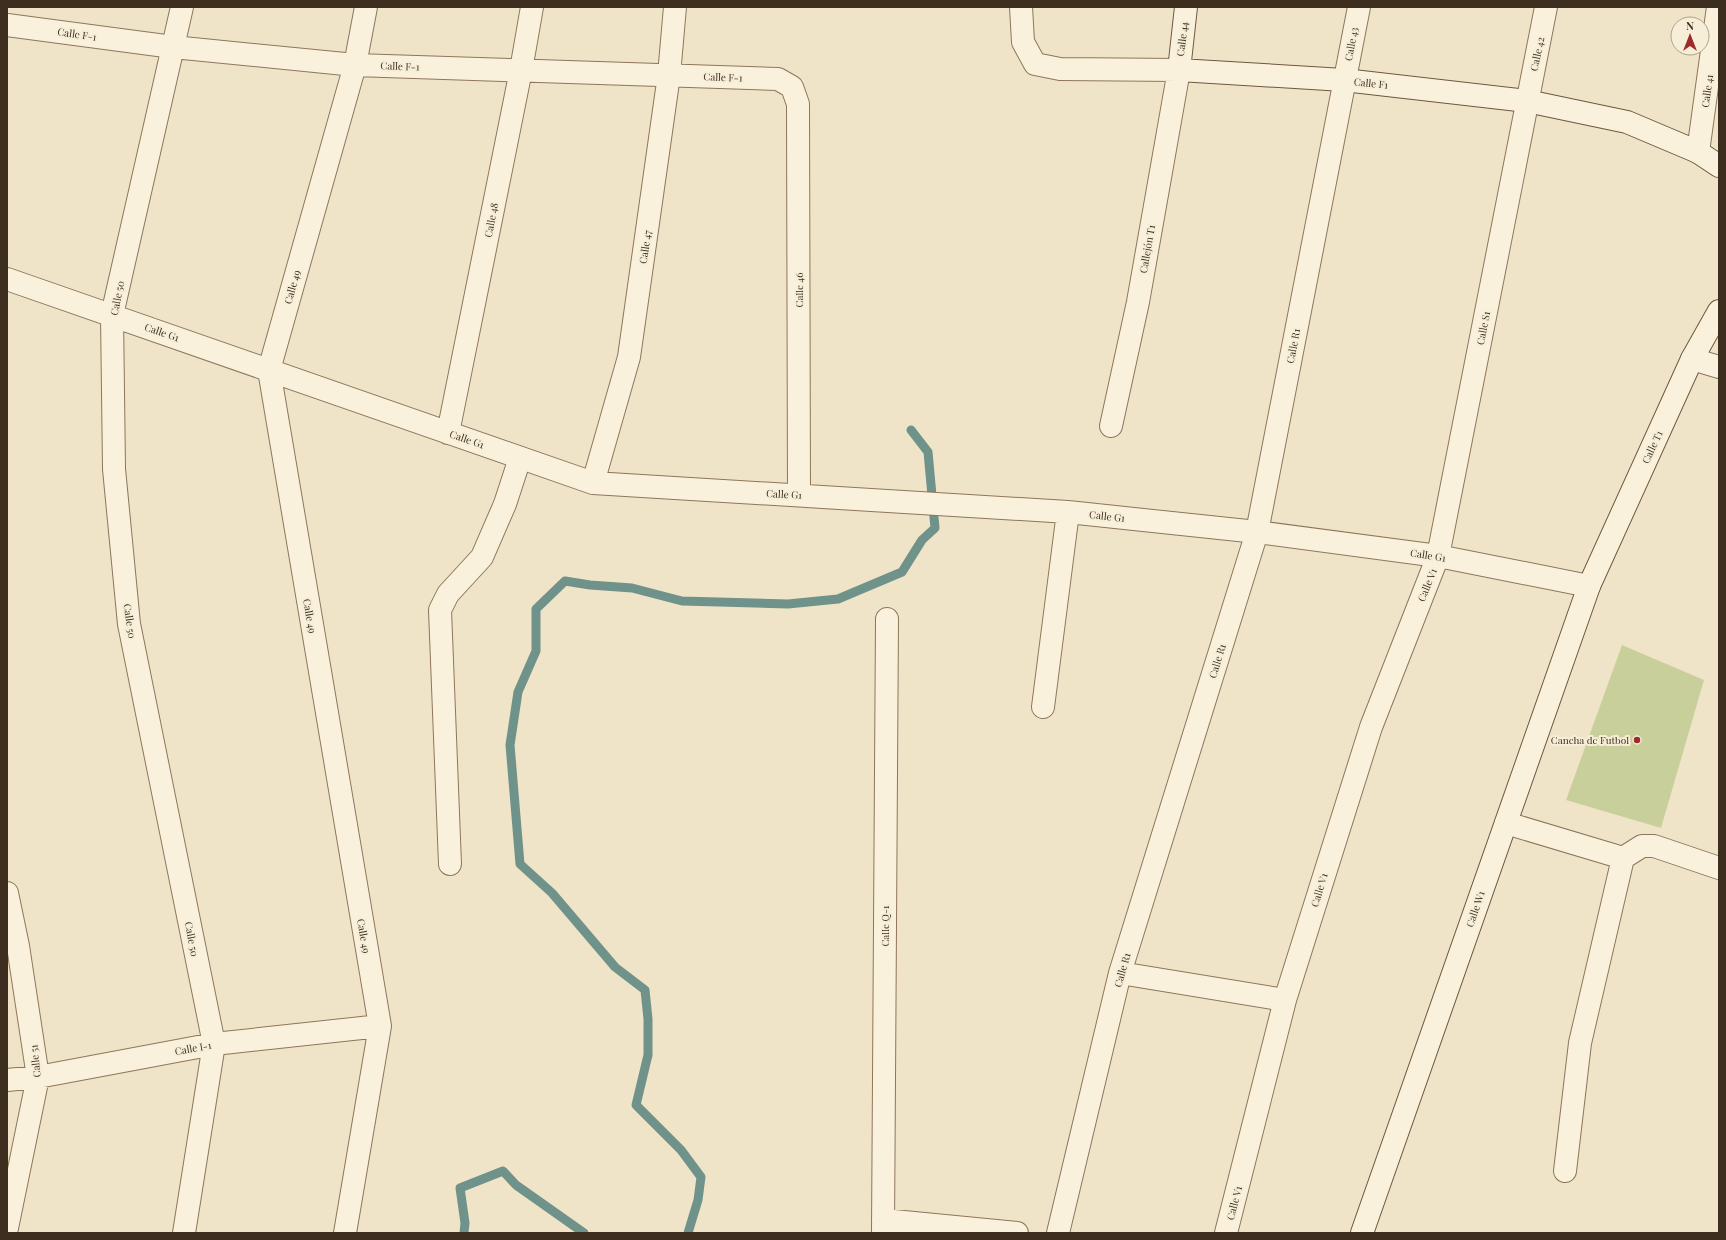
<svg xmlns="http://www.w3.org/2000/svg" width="1726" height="1240" font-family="'Playfair Display',serif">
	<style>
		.green { fill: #c9cf9b }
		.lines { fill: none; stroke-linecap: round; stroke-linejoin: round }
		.stream { stroke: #6f938a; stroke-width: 9 }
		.street-casing { stroke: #8d765c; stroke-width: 24 }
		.secondary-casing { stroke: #6f573f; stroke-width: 24 }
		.street { stroke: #faf1dc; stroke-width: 22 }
		.secondary { stroke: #faf1dc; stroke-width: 22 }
		.poi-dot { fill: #9e2a2b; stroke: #f7eed8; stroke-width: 1.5 }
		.labels { text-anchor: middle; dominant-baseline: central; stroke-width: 4; stroke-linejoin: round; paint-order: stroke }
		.street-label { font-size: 10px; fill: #3d2e20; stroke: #f7eed8 }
		.poi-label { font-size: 10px; fill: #3d2e20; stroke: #f7eed8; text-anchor: end }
	</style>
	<rect width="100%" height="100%" fill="#f0e4c8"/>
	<path class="green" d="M1622,645l82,35 -43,148 -95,-28z"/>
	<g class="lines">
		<path class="stream" d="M464,1233l1,-10 -5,-35 43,-17 13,14 68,48
			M688,1233l10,-33 3,-23 -20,-27 -45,-45 12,-50v-36l-3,-29 -30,-23 -63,-74 -32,-29 -10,-119 8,-53 18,-41v-42l29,-28 25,4 42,3 50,13 106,3 50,-5 64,-27 20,-32 13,-12 -7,-76 -17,-22"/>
		<defs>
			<path id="street" d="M182,7l-70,308 2,154 15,155 85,420 -30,189
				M1021,7l2,35 12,22 25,5 119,1 -41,232 -27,124
				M7,25l166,22 182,18 423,14 14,8 6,17 1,391
				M1698,152l20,-145
				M7,279l586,204 475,29 189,20 181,24 151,30
				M1692,359l27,8
				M448,433l73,-363 11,-63
				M593,483l36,-126 40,-282 6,-68
				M1043,707l25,-195
				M1506,823l117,35 19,-12h12l65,22
				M450,864l-10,-254 8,-16 34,-37 23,-53 15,-46
				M7,893l11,53 20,131 -31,151
				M1120,973l165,27
				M7,1080l31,-3 176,-33 166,-18
				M1565,1171l15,-128 43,-185
				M883,1220l134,13
				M345,1233l35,-207 -111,-656 86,-305 11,-58
				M883,1233l4,-614
				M1058,1233l62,-260 137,-441 102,-525
				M1226,1233l59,-233 86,-273 67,-171 108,-549"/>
			<path id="secondary" d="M1186,7l-7,63 165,10 183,21 100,21 71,30 21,14
				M1362,1233l227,-647 103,-227 27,-48"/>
		</defs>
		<use href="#street" class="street-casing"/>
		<use href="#secondary" class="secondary-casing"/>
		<use href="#street" class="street"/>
		<use href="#secondary" class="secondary"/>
	</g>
	<circle class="poi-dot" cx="1637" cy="740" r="4"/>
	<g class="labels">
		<g class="street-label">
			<text transform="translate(77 34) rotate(8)">Calle F-1</text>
			<text transform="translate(1182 39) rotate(-83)">Calle 44</text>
			<text transform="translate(1351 44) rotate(-79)">Calle 43</text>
			<text transform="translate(1537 54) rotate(-78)">Calle 42</text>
			<text transform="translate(400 66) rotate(2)">Calle F-1</text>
			<text transform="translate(723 77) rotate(2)">Calle F-1</text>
			<text transform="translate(1371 83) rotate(6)">Calle F1</text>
			<text transform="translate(1707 91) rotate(-82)">Calle 41</text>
			<text transform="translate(491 220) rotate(-79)">Calle 48</text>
			<text transform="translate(645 247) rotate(-82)">Calle 47</text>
			<text transform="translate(1147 249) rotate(-80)">Callejón T1</text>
			<text transform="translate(292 287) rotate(-74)">Calle 49</text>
			<text transform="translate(799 290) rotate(-90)">Calle 46</text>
			<text transform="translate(117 298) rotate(-79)">Calle 50</text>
			<text transform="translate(1483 328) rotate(-79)">Calle S1</text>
			<text transform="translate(162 332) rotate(19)">Calle G1</text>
			<text transform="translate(1293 346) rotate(-79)">Calle R1</text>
			<text transform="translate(467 439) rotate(19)">Calle G1</text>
			<text transform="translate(1652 447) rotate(-65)">Calle T1</text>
			<text transform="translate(784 494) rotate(3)">Calle G1</text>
			<text transform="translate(1107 516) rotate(6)">Calle G1</text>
			<text transform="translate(1428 555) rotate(9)">Calle G1</text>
			<text transform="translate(1427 585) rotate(-68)">Calle V1</text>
			<text transform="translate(310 616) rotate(80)">Calle 49</text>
			<text transform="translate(130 621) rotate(82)">Calle 50</text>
			<text transform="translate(1217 661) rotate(-73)">Calle R1</text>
			<text transform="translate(1319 890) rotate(-73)">Calle V1</text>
			<text transform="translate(1475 909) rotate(-71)">Calle W1</text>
			<text transform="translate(885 926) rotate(-90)">Calle Q-1</text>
			<text transform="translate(364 936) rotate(80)">Calle 49</text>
			<text transform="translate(192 939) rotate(79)">Calle 50</text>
			<text transform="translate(1122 970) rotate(-74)">Calle R1</text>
			<text transform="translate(193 1048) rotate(-10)">Calle I-1</text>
			<text transform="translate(35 1061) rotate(-96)">Calle 51</text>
			<text transform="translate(1234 1203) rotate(-76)">Calle V1</text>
		</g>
		<g class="poi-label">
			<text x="1629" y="740">Cancha de Futbol</text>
		</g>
	</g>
	<rect width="1726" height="1240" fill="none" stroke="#3d2e20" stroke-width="16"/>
	<g transform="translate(1690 36)"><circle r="19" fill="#f7eed8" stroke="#ada18e"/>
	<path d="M0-3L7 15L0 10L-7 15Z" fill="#9e2a2b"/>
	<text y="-6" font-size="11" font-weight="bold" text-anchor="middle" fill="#3d2e20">N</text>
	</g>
</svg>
